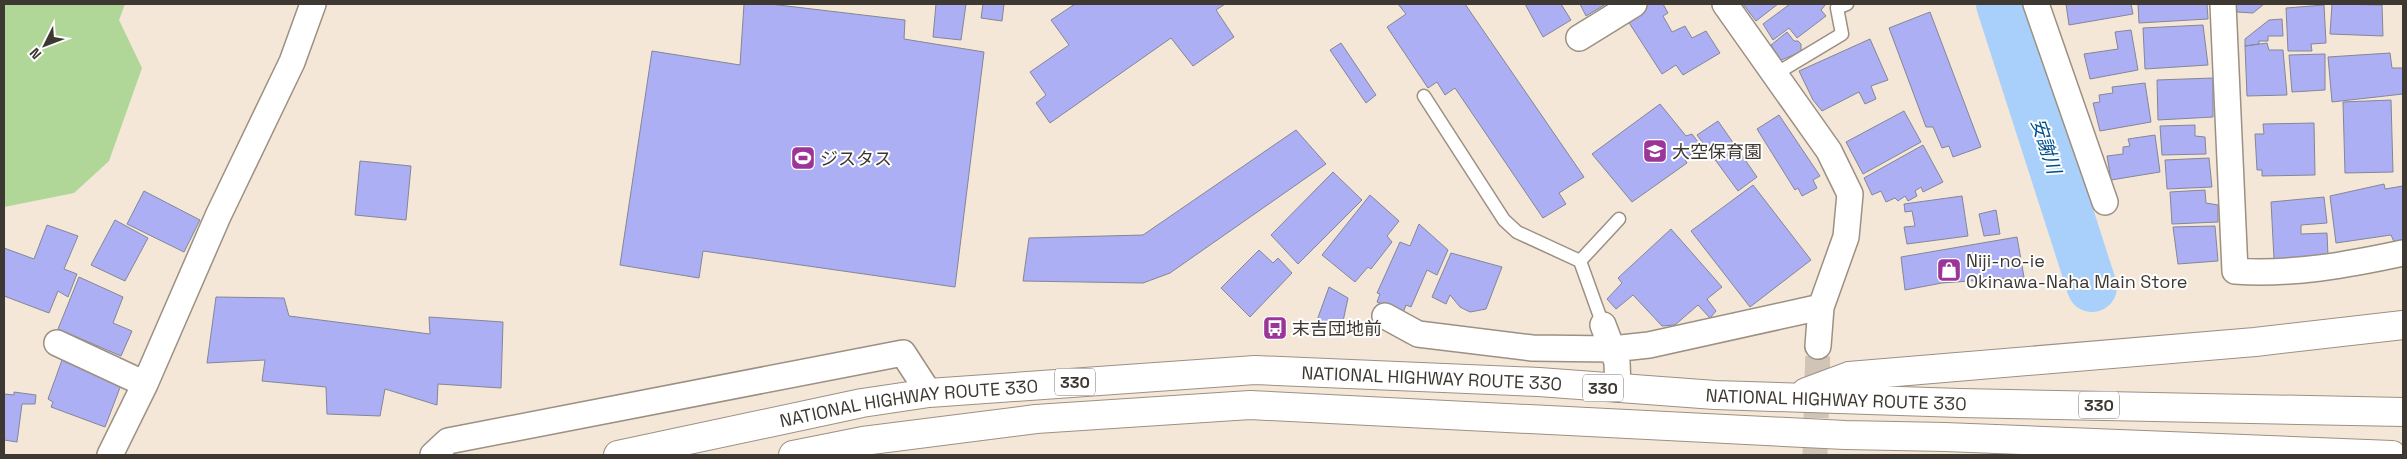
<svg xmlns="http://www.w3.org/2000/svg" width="2407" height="459" font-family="'Space Grotesk','Noto Sans JP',sans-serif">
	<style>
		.green { fill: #b0d698 }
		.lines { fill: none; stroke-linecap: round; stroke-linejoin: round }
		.river { stroke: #a8d0fa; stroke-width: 50 }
		.building { fill: #acaff3; stroke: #848696 }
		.street-tunnel { stroke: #d0c4b7; stroke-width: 25; stroke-dasharray: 25 12; stroke-linecap: butt }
		.lane-casing { stroke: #9c9082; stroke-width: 15 }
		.street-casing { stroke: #9c9082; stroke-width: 28 }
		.highway-casing { stroke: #9c9082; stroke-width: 30 }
		.lane { stroke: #fff; stroke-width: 12 }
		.street { stroke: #fff; stroke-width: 25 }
		.highway { stroke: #fff; stroke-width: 28 }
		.labels { text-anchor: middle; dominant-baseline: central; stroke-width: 4; stroke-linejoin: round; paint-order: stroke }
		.shield { fill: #fff; stroke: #787470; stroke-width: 1 }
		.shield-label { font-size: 16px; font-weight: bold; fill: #3e3832 }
		.poi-label { font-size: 18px; fill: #3e3832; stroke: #fff; text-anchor: start }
		.street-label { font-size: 18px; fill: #3e3832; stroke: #fff }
		.water-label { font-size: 19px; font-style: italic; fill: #00508c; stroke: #fff }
	</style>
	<rect width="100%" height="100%" fill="#f4e7d8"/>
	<path class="green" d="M4,4h121l-6,16 23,48 -33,93 -35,32 -70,14z"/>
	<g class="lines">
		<path class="river" d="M2001,4l91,283"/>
	</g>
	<path class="building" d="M744,4h26l135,16 -1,19 80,13 -29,235 -252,-36 -4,27 -79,-13 32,-214 88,14z
		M936,4h30l-5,36 -28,-3z
		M983,4h21l-2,17 -21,-3z
		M1075,4h150l-9,6 18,27 -41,29 -22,-28 -121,85 -14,-20 10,-8 -16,-23 39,-27 -18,-25z
		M1398,4h67l119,173 -25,16 7,11 -23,14 -88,-130 -10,7 -8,-13 -9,6 -41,-61 19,-13z
		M1525,4h36l10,16 -28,17z
		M1580,4h26l-20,12z
		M1648,4h15l5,9 -5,3 9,16 13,-6 7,12 14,-7 14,22 -37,22 -7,-10 -14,9 -36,-56z
		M1743,4h35l-22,17z
		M1790,4h36l-5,6 5,6 -29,22 -8,-10 -16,12 -10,-16z
		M2066,4h65l2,10 -64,11z
		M2138,4h69l1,15 -69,4z
		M2236,4h28l-11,9 -16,-1z
		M2332,4l50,1 1,31 -53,-2z
		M2324,5l2,38 -15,1 1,7h-24l-2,-43z
		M1930,12l51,135 -28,10 -4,-11 -7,2 -9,-21h-7l-37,-99z
		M2282,19l1,17h-15v5h-9v3l-14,2v-7l24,-19z
		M2203,25l5,40 -63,4 -2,-41z
		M2131,30l7,40 -48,9 -6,-25 34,-5 -3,-17z
		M1787,32l7,9h4l3,3v8l-20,8 -10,-15z
		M1870,39l18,41 -17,6 5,13 -11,5 -6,-12 -37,19 -9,-11 -14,-29z
		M1341,43l35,52 -10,8 -36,-53z
		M2267,43l2,7h14l4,45 -40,1 -2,-50z
		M2390,53l2,15h11v26l-71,8 -4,-45z
		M2325,54v36l-33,2 -3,-37z
		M2213,78v39l-55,3 -1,-40z
		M2145,83l6,39 -51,9 -7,-28 7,-1 -1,-7 14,-2 -1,-6z
		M2391,100l2,72 -48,1 -2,-71z
		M1660,104l26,32 6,-2 9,12 -16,13 2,4 -55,39 -40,-48z
		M1904,111l17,31 -58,32 -17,-32z
		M1779,115l41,61 -7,4 4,8 -15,8 -4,-8 -3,2 -38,-61z
		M1718,121l39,56 -19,14 -41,-56z
		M2314,123l1,52 -53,1v-6h-5l-2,-36h9l-1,-10z
		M2195,125v11l10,1 1,17 -44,1 -2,-29z
		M1296,130l30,34 -156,109 -27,10 -120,-2 6,-43 114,-3z
		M2155,135l5,37 -49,8 -4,-24 16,-2v-7l7,-1 -2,-7z
		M1923,145l20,37 -20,10 -2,-5 -6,4 2,5 -9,5 -3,-5 -7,5 -3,-3 -9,4 -5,-11 -9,4 -8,-17z
		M2209,158l3,29 -45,2 -2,-29z
		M360,161l51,5 -5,54 -51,-5z
		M1333,172l29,28 -64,64 -27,-29z
		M2384,184l1,5 18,-3v56l-8,2 -4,-9 -55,8 -6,-47z
		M1753,185l58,75 -61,47 -59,-76z
		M2205,190l1,13 12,2v17l-46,2 -2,-32z
		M144,191l56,29 -16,32 -57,-28z
		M1370,195l29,26 -12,15 5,6 -21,27 -3,-2 -13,15 -33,-27z
		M1962,196l6,40 -61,8 -3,-17 11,-1 -3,-15 -7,1 -1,-8z
		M2324,197l3,26 -26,2v9l26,-1 1,23 -54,3 -3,-57z
		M1996,210l4,24 -16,2 -5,-22z
		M115,220l33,18 -23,43 -34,-16z
		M1419,224l29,26 -11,25 -10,-5 -16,37 -5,-2 -3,8 -26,-11 3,-8 -3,-1 23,-51 10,4z
		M47,225l31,11 -14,33 13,5 -9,23 -10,-6 -9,22 -45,-17v-48l30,11z
		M2215,226l3,35 -40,3 -5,-37z
		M1671,229l51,58 -15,12 9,12 -6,7 -12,-13 -23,20 -13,1 -29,-31 -17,14 -9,-10 15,-16 -4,-5z
		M2017,237l7,40 -82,6 -37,7 -4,-33z
		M1259,250l14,13 5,-5 14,15 -42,44 -29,-29z
		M1451,253l51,14 -16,42 -16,3 -10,-5 -10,-12 -4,9 -14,-7z
		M79,277l44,20 -10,26 19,8 -11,25 -63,-27z
		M1329,287l19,11 -6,28 -26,-3z
		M216,297l68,1 5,18 141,18 -1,-17 74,5 -2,66 -63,-4 -1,21 -52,-16 -5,27 -53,-2 -1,-27 -64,-6 3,-21 -58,3z
		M62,360l59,25 -16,42 -54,-20 2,-5 -5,-3z
		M14,392l22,3 -1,9h-13l-5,38 -13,-2v-44l1,-2 9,1z"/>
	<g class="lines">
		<path class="street-tunnel" d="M1815,455l3,-109"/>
		<defs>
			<path id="lane" d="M1774,75l68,-41 -5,-26 10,-4
				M1424,96l80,124 13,12 63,29
				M1603,325l-23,-64 39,-42"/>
			<path id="street" d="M1725,4l104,147 21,43 -4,43 -25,70 -3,39
				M2036,4l69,198
				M2223,4l12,267c58,4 112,-6 168,-18
				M1579,38l55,-34
				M1385,316l33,18 114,14 80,1 37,-4 172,-38
				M1603,325l14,37 1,27
				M57,343l88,41
				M110,455l35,-71 73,-168 74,-154 21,-58
				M433,455l15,-14 455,-88 26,40"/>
			<g id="highway">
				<path d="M1806,392l43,-16 406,-34 148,-17"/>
				<path id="s1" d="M618,455l244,-52 67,-10 326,-23 284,12 176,13 245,8 443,9"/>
				<path d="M793,455l70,-14 173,-22 214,-14 595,30 100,2 447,18"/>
			</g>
		</defs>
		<use href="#lane" class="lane-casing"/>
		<use href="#street" class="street-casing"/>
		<use href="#highway" class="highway-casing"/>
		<use href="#lane" class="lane"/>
		<use href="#street" class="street"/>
		<use href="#highway" class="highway"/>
	</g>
	<defs>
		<symbol id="school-square" viewBox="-11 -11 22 22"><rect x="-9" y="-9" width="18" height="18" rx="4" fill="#9c3599" stroke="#fff"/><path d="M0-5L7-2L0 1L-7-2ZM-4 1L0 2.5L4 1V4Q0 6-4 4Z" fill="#fff"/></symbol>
		<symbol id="stadium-square" viewBox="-11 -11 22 22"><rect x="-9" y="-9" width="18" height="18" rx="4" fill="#9c3599" stroke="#fff"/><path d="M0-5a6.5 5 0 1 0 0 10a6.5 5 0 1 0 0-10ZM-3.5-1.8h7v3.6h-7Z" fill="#fff"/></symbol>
		<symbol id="shop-square" viewBox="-11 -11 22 22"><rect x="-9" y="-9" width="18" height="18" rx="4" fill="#9c3599" stroke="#fff"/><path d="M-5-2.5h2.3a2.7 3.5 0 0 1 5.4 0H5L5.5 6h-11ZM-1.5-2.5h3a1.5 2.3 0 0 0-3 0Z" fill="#fff"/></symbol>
		<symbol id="bus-square" viewBox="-11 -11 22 22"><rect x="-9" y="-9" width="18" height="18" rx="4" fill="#9c3599" stroke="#fff"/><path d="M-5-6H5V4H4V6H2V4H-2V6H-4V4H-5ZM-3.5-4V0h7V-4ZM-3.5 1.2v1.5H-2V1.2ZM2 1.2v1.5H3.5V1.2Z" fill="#fff"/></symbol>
	</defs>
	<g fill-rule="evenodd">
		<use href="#school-square" x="1641" y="137" width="28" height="28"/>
		<use href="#stadium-square" x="789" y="144" width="28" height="28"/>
		<use href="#shop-square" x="1935" y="256" width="28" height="28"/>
		<use href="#bus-square" x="1261" y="314" width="28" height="28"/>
	</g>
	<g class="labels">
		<g class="shield">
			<rect x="1055" y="368.5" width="40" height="27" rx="4"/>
			<rect x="1583" y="374.5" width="40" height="27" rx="4"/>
			<rect x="2079" y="391.5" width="40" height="27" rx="4"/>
		</g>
		<g class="shield-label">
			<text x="1075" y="382">330</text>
			<text x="1603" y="388">330</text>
			<text x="2099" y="405">330</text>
		</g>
		<g class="poi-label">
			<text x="1672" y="151">大空保育園</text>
			<text x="820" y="158">ジスタス</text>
			<text x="1966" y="260">Niji-no-ie<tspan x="1966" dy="21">Okinawa-Naha Main Store</tspan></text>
			<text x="1292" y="328">末吉団地前</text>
		</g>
		<g class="street-label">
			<text stroke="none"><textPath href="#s1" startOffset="821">NATIONAL HIGHWAY ROUTE 330</textPath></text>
			<text stroke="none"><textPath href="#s1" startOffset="1226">NATIONAL HIGHWAY ROUTE 330</textPath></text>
			<text stroke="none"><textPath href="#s1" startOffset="296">NATIONAL HIGHWAY ROUTE 330</textPath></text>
		</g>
		<g class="water-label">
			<text transform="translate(2046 146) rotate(72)">安謝川</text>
		</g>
	</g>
	<rect width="2407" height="459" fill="none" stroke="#3e3832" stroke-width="10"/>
	<g transform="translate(45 45) rotate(228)" stroke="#ffffff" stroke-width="4" paint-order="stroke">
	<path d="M0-4L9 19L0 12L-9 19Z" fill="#3e3832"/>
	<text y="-8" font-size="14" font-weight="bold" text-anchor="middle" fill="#3e3832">N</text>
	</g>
</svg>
